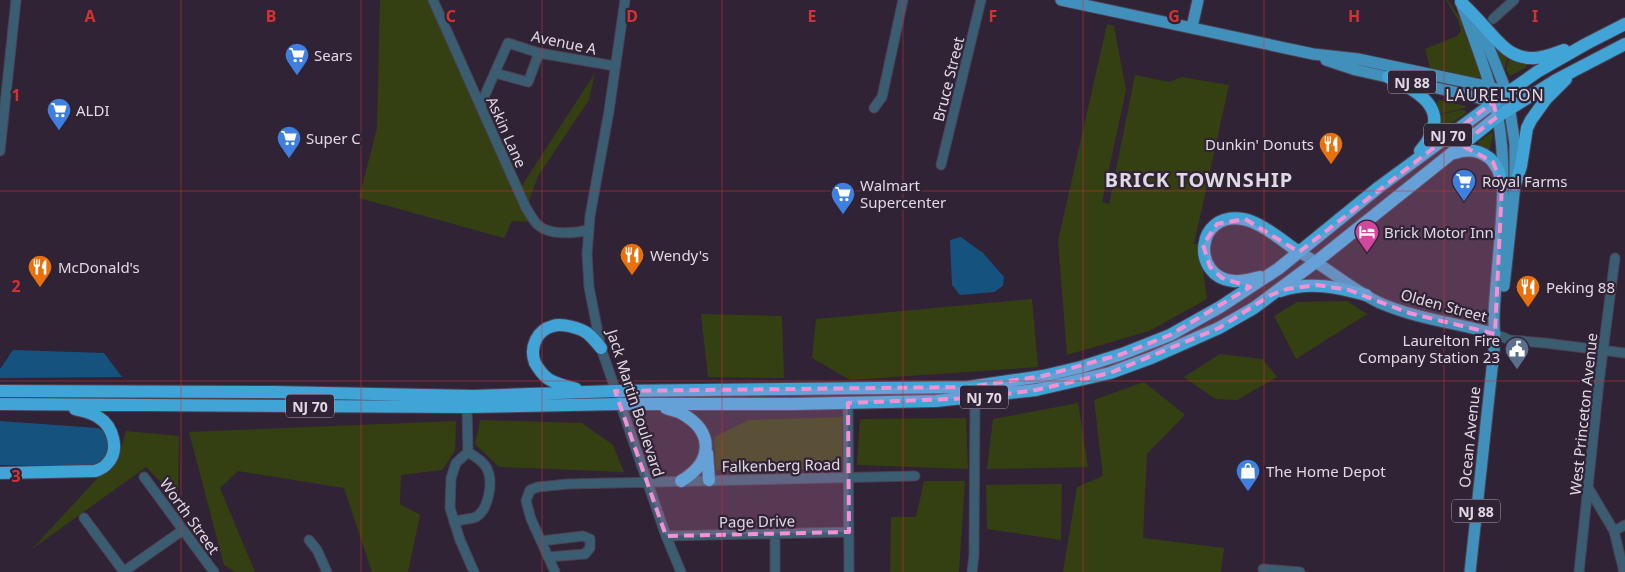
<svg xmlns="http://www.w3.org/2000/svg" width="1625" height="572" font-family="'Noto Sans',sans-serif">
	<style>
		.green { fill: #344011 }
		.water { fill: #16527e }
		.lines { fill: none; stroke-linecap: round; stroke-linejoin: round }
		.minor-casing { stroke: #4c4051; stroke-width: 11 }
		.major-casing { stroke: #4c4051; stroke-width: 13 }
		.highway-casing { stroke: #4c4051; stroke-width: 14 }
		.minor { stroke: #3a5d72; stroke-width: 9 }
		.major { stroke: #4190bb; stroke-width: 11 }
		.highway { stroke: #41a4d7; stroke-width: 12 }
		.marked { fill: #f491d3; fill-opacity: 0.2; stroke: #f491d3; stroke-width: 4; stroke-dasharray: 10 6; stroke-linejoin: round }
		.grid { fill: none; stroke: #d63131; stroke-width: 1; stroke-opacity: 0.55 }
		.labels { text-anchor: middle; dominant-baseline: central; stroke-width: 4.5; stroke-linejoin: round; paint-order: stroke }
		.shield { fill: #302335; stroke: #aba2af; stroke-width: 1 }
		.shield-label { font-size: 14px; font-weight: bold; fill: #e0d8e3 }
		.street-label { font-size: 15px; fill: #e0d8e3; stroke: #302335 }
		.poi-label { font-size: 15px; fill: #e0d8e3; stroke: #302335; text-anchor: start }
		.neighbourhood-label { font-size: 16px; letter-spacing: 1px; fill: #e0d8e3; stroke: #302335 }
		.district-label { font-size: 20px; font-weight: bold; letter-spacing: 1px; fill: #e0d8e3; stroke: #302335 }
		.grid-label { font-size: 16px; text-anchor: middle; font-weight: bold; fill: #d63131; stroke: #302335; stroke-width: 4.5; stroke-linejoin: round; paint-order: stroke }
	</style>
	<rect width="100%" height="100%" fill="#302335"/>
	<path class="green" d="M380,0h53l84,193 78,-120 -6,27 -51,76 -13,36 7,10 -20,-1 -8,17 -145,-40 18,-70z
		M1446,0h2l13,20 7,22 12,27 1,9 -11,-1 -40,-9 -5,-19 32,-13 4,-5 -3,-11z
		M1107,24l7,2 12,64 -24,112 7,2 26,-129 35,7 12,-5 47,8 -35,159h5l8,55 -58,32 -82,24 -9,-114z
		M1492,41l16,15 -5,17z
		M1510,57l15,7 2,3 -17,9 -4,-7z
		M1439,100l27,6 -1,2 -26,6 -3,-10z
		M1460,110h4l3,2 -26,19 -3,-2 1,-14z
		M1492,132l1,4 -4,16 -10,-5 -1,-5z
		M1032,299l6,68 -188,13 -38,-22 4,-39z
		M1347,301l20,13 -71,45 -22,-43 23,-14z
		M701,314l81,2 2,62 -76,-1z
		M1220,354l42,5 15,18 -40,23 -22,-1 -31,-22z
		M1144,382l41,33 -38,39 -4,84 81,10 -3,24h-158l14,-85 26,-11 -9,-76z
		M1078,403l10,64 -101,2 6,-50z
		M842,417v52l-126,1 -2,-33 35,-17z
		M966,418l2,51 -111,-4 3,-46z
		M480,420l102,3 31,22 11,27 -125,-5 -24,-23z
		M456,421l-1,30 -13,19 -41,5 -1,29 20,11 -12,57h-36l-28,-84 -106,-17 -18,17 35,84h-20l-11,-7 -35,-133z
		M126,431l53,5 -1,64 -32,-33 -114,82 87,-94z
		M924,481h41l-6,91h-69l1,-55h25z
		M1062,484l-1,56 -74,-11 -1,-44z"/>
	<path class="water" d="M961,237l22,16 21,24 -1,9 -9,6 -34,3 -8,-10 -2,-45z
		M13,350l91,3 18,24 -122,1v-9z
		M0,421l98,7 5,3 6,10c-3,14 -3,20 -16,25l-93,-1z"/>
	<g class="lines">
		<defs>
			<path id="minor" d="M433,0l93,208c4,5 7,13 12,17 12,11 37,8 51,5
				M625,0l-16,111 -19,105 -3,38 2,33 12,61 65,188 15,36
				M1493,19l21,-19
				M495,73l33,9 11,-29
				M480,106l28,-63 31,10 76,13
				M874,108l8,-11 21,-97
				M0,151l16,-151
				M941,165l40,-165
				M1495,334l15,6 35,3 80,10
				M848,403l1,169
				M467,407l1,45 -12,11 -5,15 -1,30 10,32 14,32
				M144,477l70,95
				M1589,489l25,42 10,41
				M84,518l40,54
				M454,522c7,-3 18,-3 22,-5 13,-8 18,-37 10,-50 -4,-7 -12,-11 -18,-15
				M1614,531l11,-6
				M666,536l183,-4
				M309,540l8,10 10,22
				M541,541l42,-5 7,3v9l-5,6 -37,3
				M1263,569l37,3
				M123,572l60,-42
				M555,572l-24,-53 -5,-18 4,-11 8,-3 30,-3 347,-8
				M775,572v-38
				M972,572l2,-17 1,-157
				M1579,572l20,-190 16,-124"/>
			<path id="major" d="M1061,0l252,54 45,5 132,28 17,6
				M1461,2c13,39 29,76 37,116 12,65 -1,133 -4,198 0,11 1,23 0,34l-24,222
				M1473,18l16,30 18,45 8,51v41l-11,101
				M1192,27l6,-27
				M1326,60l30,10 112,25 31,9
				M1299,252c28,15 53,38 81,51 37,16 77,20 115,31"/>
			<path id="highway" d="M1461,2c8,8 15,15 22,23 14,15 25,32 47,33 12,1 23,-4 34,-8
				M1388,77c36,16 65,36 32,74
				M1455,153c16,-6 34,-1 42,15 3,5 4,11 5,16
				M1515,185l6,-19 6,-38 4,-8 15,-21 20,-20
				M1260,277c-9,2 -18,5 -27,4 -42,-4 -38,-70 10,-62 18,3 41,23 56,33
				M1280,291c30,-10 57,-4 86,4
				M576,389c-9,-3 -21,-5 -29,-11 -5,-4 -9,-10 -12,-15 -6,-16 2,-33 18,-37 9,-3 27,2 34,7 5,4 10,10 14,15
				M0,391l274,1 200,4 141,-5 353,-4 75,-11 38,-9 41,-13 48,-19 50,-28 58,-38 101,-82 128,-94 30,-21 49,-28 39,-20
				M0,404l467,3 153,-3h172l144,-3 100,-11 74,-17 41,-15 68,-30 35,-20 63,-47 180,-144 59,-37 69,-36
				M666,408c5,2 11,3 15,5 34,19 32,49 0,68
				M707,453l2,27
				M0,473l95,-2c3,-1 8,-3 11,-6 15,-14 7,-39 -8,-48 -7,-5 -16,-6 -23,-8"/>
		</defs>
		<use href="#minor" class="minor-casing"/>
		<use href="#major" class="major-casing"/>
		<use href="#highway" class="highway-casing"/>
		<use href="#minor" class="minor"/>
		<use href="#major" class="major"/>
		<use href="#highway" class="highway"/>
	</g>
	<path class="marked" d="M1493,102l4,15 -36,28 32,17 9,22 -7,150 -86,-21 -60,-23 -32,-5 -30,4 -16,6 -52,33 -109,45 -74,17 -61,8 -127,5 1,129 -183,4 -51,-145 353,-4 75,-11 79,-22 48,-19 80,-48 -28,-9 -12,-11 -7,-22 14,-21 28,-5 54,33z"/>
	<path class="grid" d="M181,0v572M361,0v572M542,0v572M722,0v572M903,0v572M1083,0v572M1264,0v572M1444,0v572M0,191h1625M0,381h1625"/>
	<defs>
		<symbol id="supermarket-pin" viewBox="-11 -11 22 30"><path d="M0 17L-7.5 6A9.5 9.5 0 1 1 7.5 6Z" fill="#3f7fe0" stroke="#302335"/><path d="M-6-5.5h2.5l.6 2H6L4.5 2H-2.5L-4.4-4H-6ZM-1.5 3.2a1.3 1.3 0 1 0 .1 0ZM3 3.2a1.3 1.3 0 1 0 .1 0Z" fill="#fff"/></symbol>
		<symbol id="restaurant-pin" viewBox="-11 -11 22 30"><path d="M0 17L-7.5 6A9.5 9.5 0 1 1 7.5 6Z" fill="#e8710a" stroke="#302335"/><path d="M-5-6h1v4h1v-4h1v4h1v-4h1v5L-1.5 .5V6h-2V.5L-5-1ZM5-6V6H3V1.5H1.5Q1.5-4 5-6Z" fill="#fff"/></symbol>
		<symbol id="hotel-pin" viewBox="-11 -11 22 30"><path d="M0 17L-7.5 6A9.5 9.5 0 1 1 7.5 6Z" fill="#d1479c" stroke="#302335"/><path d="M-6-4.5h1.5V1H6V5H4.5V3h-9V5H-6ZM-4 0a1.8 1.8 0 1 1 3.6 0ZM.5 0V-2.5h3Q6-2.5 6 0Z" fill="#fff"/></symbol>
		<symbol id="civic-pin" viewBox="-11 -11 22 30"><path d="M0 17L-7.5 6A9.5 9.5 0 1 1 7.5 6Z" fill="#5c6f8a" stroke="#302335"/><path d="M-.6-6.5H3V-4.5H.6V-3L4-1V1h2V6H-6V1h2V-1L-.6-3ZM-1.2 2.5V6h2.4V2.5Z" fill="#fff"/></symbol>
		<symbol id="shop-pin" viewBox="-11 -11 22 30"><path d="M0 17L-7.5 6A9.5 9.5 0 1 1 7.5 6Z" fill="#3f7fe0" stroke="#302335"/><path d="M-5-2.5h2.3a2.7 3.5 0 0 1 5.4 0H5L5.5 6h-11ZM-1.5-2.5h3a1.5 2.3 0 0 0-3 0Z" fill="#fff"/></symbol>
	</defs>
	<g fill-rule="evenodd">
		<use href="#supermarket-pin" x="283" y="41" width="28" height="38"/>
		<use href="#supermarket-pin" x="45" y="96" width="28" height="38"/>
		<use href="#supermarket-pin" x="275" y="124" width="28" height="38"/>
		<use href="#restaurant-pin" x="1317" y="130" width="28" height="38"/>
		<use href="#supermarket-pin" x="1450" y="167" width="28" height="38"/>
		<use href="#supermarket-pin" x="829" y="180" width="28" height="38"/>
		<use href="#hotel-pin" x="1353" y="218" width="28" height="38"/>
		<use href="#restaurant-pin" x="618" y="241" width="28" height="38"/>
		<use href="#restaurant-pin" x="26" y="253" width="28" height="38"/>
		<use href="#restaurant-pin" x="1514" y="273" width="28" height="38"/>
		<use href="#civic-pin" x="1503" y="335" width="28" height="38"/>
		<use href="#shop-pin" x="1234" y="457" width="28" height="38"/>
	</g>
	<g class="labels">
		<g class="shield">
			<rect x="1388" y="70.5" width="48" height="23" rx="4"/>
			<rect x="1424" y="123.5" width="48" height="23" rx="4"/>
			<rect x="960" y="385.5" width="48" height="23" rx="4"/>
			<rect x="286" y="394.5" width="48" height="23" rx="4"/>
			<rect x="1452" y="499.5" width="48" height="23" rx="4"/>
		</g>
		<g class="shield-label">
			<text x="1412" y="82">NJ 88</text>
			<text x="1448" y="135">NJ 70</text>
			<text x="984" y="397">NJ 70</text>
			<text x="310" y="406">NJ 70</text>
			<text x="1476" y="511">NJ 88</text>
		</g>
		<g class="street-label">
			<text transform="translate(564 42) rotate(12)">Avenue A</text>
			<text transform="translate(948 79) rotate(-76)">Bruce Street</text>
			<text transform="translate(507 132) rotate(66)">Askin Lane</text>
			<text transform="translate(1444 305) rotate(15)">Olden Street</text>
			<text transform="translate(636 403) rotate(72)">Jack Martin Boulevard</text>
			<text transform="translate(1583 414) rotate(-84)">West Princeton Avenue</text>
			<text transform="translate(1469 437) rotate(-84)">Ocean Avenue</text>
			<text transform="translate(781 465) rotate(-1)">Falkenberg Road</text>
			<text transform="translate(190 516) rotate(54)">Worth Street</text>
			<text transform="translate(757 521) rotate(-1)">Page Drive</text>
		</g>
		<g class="poi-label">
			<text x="314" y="55">Sears</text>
			<text x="76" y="110">ALDI</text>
			<text x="306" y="138">Super C</text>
			<text x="1314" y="144" text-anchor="end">Dunkin' Donuts</text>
			<text x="1482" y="181">Royal Farms</text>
			<text x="860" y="185">Walmart<tspan x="860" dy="17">Supercenter</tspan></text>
			<text x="1384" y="232">Brick Motor Inn</text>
			<text x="650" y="255">Wendy's</text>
			<text x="58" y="267">McDonald's</text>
			<text x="1546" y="287">Peking 88</text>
			<text x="1500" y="340" text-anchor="end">Laurelton Fire<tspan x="1500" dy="17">Company Station 23</tspan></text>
			<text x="1266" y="471">The Home Depot</text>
		</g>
		<g class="neighbourhood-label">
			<text x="1495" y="95">LAURELTON</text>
		</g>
		<g class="district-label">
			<text x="1199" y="179">BRICK TOWNSHIP</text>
		</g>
	</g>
	<g class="grid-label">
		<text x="90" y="22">A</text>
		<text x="271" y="22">B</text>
		<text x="451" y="22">C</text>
		<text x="632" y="22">D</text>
		<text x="812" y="22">E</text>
		<text x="993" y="22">F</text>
		<text x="1174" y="22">G</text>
		<text x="1354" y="22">H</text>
		<text x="1535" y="22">I</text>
		<text x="16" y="101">1</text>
		<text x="16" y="292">2</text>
		<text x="16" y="482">3</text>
	</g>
</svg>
